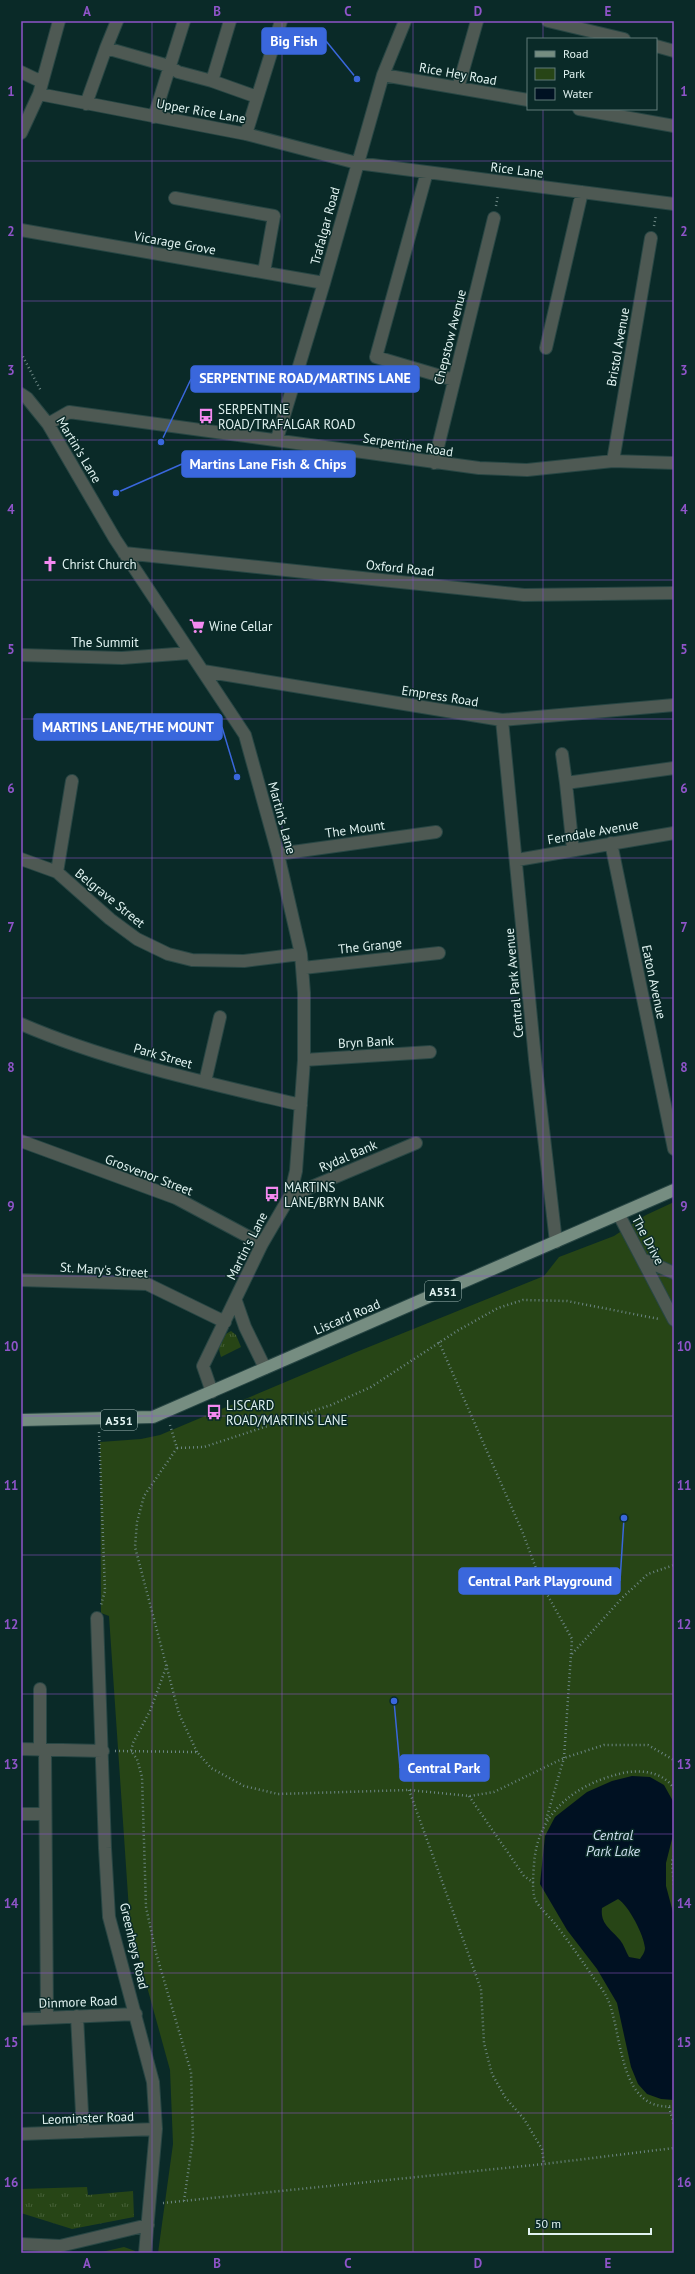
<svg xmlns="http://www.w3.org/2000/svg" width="695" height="2274" font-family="'PT Sans',sans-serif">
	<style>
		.grass { fill: url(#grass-tufts) }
		.park { fill: #274516 }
		.water { fill: #012; fill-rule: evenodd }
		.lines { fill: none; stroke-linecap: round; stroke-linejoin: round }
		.minor-casing { stroke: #284644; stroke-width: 14 }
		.major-casing { stroke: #284644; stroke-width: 14 }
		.path { stroke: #6c8684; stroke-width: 2.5; stroke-dasharray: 1 3; stroke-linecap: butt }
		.minor { stroke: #4e5953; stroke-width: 12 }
		.major { stroke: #768d81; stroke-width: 12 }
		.grid { fill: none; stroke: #8f54c9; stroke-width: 1; stroke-opacity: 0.55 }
		.labels { text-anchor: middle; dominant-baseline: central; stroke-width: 3; stroke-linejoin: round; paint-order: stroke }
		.shield { fill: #0a2a28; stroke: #a0b7b5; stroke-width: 1 }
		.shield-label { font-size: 12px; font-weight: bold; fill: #e1f3f1 }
		.street-label { font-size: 13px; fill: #e1f3f1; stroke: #0a2a28 }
		.poi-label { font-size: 13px; fill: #e1f3f1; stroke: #0a2a28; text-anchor: start }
		.water-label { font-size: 14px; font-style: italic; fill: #cddeee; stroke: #0a2a28 }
		.leader { fill: none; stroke: #3a67dc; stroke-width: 1.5 }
		.callout-dot { fill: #3a67dc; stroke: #0a2a28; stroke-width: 1.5 }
		.callout { fill: #3a67dc; stroke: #3a67dc; stroke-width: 1.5 }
		.callout-label { font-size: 14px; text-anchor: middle; font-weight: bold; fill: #fff }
		.neatline { fill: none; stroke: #8f54c9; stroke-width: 1.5 }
		.grid-label { font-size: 13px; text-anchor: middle; font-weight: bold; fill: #8f54c9 }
	</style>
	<defs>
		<pattern id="grass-tufts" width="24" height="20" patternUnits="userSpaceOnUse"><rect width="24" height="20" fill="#274516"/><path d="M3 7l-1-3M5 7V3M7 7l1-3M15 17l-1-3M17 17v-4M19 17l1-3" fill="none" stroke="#466038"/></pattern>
	</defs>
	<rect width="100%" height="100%" fill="#0a2a28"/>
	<path class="grass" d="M231,1331l5,4 5,12 -20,10c-4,-13 -3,-19 10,-26z
		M87,2187l1,8 45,-4 1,26 -62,12 -51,-16v-24z
		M124,2247l11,4v2h-38z"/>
	<path class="park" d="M674,1202v1051h-516l15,-109 -3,-74 -40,-145 -21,-309 -8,-3 -1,-171 41,-3 19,-4 194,-82 190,-77 15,-19 55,-21 32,-21z"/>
	<path class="water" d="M632,1776l18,1 14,8 10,18v28l-8,32v23l8,30v184l-13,-1 -14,-5 -9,-10 -7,-17 -14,-64 -20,-34 -30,-39 -27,-46 5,-48 10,-19 32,-25 25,-11zM618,1899c11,7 26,36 27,49 0,4 -3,8 -5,11l-11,-2c-3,-5 -5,-12 -9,-17 -9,-11 -20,-16 -18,-32z"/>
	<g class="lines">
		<defs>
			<path id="minor" d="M117,21l-11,27 63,18 9,6 34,9 45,16
				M548,21l76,18
				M656,46l18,5
				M21,72l21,10
				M383,75l145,25
				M212,81l18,-60
				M458,88l19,-67
				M39,94l207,40 111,29 317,41
				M86,104l20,-56
				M579,109l95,17
				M154,117l30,-96
				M21,133l18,-39 20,-73
				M246,134l35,-113
				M427,172l-51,185 78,23
				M175,198l99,18 -10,56
				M21,230l303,53
				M546,348l36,-156
				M21,394l6,4 21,26 67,115 130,196 33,119 23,100 3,39v67l-8,111 -6,25 -28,48 -59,122 9,26
				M48,424l21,-12 410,56 48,2 86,-9 61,2
				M277,439l47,-156 59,-208 22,-54
				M613,461l38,-223
				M434,463l60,-245
				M124,553l400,42 150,-2
				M21,655l101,3 67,-5
				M203,671l299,49 172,-15
				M502,720l33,339 21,183
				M562,754l4,29
				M611,843l63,306
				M573,850l-7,-67 108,-15
				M278,854l158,-22
				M21,859l36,13 53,47 27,20 31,15 24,6 52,1 57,-7
				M517,860l157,-27
				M57,872l15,-91
				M303,968l136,-15
				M21,1024c88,38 187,59 280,81
				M304,1060l126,-8
				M205,1082l15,-65
				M21,1141l155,57 86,46
				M290,1196l126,-53
				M619,1215l55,105
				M642,1259l32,14
				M21,1280l126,4 78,38
				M236,1301l9,26 20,41
				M97,1618l8,230 4,69 44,165 3,47 -11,124
				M40,1689v61
				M21,1749l82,2
				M45,1750l2,267
				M21,1814h24
				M77,2016l6,116
				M21,2019l115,-5
				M21,2134l135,-5
				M21,2244l39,2 88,-21"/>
			<path id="major" d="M21,1420l132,-3 521,-227"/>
		</defs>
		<use href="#minor" class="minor-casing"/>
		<use href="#major" class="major-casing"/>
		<path class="path" d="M496,206l2,-11
			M654,226l2,-11
			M21,353l20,38
			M439,1342l83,189 21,56 29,52 -8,119 -18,62
			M170,1425l7,23 -33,48 -7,26 -2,25 44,167 18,38
			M99,1432l6,159 -4,14
			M177,1448l27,-1 127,-42 40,-18 86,-56 41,-23 25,-8 44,1 92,18
			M572,1654l50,-56 26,-24 26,-9
			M167,1665l-17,46 -17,32 -2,8 6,8 5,18 4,130 10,46 35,119 2,66 -9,63
			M115,1751l82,1 14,16 33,18 34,8 131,-4 61,6 24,-4 70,-34 40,-13h44l26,15
			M674,1789c-10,-17 -33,-20 -51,-16 -48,11 -86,40 -89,92 -1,10 -2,25 1,34 4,9 15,18 21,26 13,17 25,34 37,52 5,7 12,15 15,23 15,34 10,113 66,106
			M409,1790l72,199 3,54 8,31 13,23 19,22 18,30 2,15 130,-16
			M469,1796l55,80 10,7
			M674,1856l-2,5 2,26
			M669,2107l5,18
			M163,2203l381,-39"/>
		<use href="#minor" class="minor"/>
		<use href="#major" class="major"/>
	</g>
	<path class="grid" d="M152,21v2232M282,21v2232M413,21v2232M543,21v18M543,109v2144M21,161h653M21,301h653M21,440h653M21,580h653M21,719h653M21,858h653M21,998h653M21,1137h653M21,1276h653M21,1416h653M21,1555h653M21,1694h653M21,1834h653M21,1973h653M21,2113h653"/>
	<defs>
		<symbol id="bus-bare" viewBox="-9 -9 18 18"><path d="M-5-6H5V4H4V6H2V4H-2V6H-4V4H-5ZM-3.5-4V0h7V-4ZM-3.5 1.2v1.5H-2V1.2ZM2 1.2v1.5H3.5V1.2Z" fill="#f489f0" stroke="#0a2a28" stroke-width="2.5" paint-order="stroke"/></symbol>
		<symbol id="church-bare" viewBox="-9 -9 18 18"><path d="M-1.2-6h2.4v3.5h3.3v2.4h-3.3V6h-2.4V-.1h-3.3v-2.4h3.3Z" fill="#f489f0" stroke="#0a2a28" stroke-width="2.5" paint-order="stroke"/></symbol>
		<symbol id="supermarket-bare" viewBox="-9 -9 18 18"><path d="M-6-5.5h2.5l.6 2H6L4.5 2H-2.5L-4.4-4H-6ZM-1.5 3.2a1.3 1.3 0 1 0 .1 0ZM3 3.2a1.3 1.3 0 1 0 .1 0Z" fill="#f489f0" stroke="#0a2a28" stroke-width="2.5" paint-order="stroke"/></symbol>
	</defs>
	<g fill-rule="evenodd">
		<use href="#bus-bare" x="195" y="405" width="22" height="22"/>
		<use href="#church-bare" x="39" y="553" width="22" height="22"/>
		<use href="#supermarket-bare" x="186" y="615" width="22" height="22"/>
		<use href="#bus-bare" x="261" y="1183" width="22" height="22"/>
		<use href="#bus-bare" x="203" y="1401" width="22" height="22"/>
	</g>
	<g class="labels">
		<g class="shield">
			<rect x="425" y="1281" width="36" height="20" rx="3"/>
			<rect x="101" y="1410" width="36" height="20" rx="3"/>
		</g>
		<g class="shield-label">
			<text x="443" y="1291">A551</text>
			<text x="119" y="1420">A551</text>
		</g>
		<g class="street-label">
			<text transform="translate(458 74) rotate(10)">Rice Hey Road</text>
			<text transform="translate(201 111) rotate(10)">Upper Rice Lane</text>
			<text transform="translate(517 170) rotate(7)">Rice Lane</text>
			<text transform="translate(325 226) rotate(-75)">Trafalgar Road</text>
			<text transform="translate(175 243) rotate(10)">Vicarage Grove</text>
			<text transform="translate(450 337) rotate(-76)">Chepstow Avenue</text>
			<text transform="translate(618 347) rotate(-80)">Bristol Avenue</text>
			<text transform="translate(408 445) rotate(9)">Serpentine Road</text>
			<text transform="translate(79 450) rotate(59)">Martin's Lane</text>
			<text transform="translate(400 568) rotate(6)">Oxford Road</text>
			<text x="105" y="642">The Summit</text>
			<text transform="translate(440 696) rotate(9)">Empress Road</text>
			<text transform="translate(282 818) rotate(75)">Martin's Lane</text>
			<text transform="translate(355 829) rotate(-8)">The Mount</text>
			<text transform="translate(593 832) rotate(-10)">Ferndale Avenue</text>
			<text transform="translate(110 898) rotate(39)">Belgrave Street</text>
			<text transform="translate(370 946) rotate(-6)">The Grange</text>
			<text transform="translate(654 982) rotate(78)">Eaton Avenue</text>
			<text transform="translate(514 983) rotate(-95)">Central Park Avenue</text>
			<text transform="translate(366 1042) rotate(-3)">Bryn Bank</text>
			<text transform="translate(163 1056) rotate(16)">Park Street</text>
			<text transform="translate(348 1156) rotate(-23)">Rydal Bank</text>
			<text transform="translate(149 1175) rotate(21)">Grosvenor Street</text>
			<text transform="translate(648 1240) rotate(62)">The Drive</text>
			<text transform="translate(247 1246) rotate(-63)">Martin's Lane</text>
			<text transform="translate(104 1270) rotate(4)">St. Mary's Street</text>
			<text transform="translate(347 1317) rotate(-23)">Liscard Road</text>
			<text transform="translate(134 1946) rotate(77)">Greenheys Road</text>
			<text transform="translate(78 2002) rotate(-2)">Dinmore Road</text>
			<text transform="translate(88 2118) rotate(-2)">Leominster Road</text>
		</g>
		<g class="poi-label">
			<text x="218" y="409">SERPENTINE<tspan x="218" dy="15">ROAD/TRAFALGAR ROAD</tspan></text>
			<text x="62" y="564">Christ Church</text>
			<text x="209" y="626">Wine Cellar</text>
			<text x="284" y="1187">MARTINS<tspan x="284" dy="15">LANE/BRYN BANK</tspan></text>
			<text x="226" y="1405">LISCARD<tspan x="226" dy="15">ROAD/MARTINS LANE</tspan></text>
		</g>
		<g class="water-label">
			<text x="613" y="1835">Central<tspan x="613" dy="16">Park Lake</tspan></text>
		</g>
	</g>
	<path class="leader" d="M357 79L326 41M161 442L191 379M116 493L182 464M237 777L222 727M624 1518L620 1581M394 1701L400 1768"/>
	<g class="callout-dot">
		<circle cx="357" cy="79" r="4"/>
		<circle cx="161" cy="442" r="4"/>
		<circle cx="116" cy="493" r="4"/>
		<circle cx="237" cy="777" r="4"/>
		<circle cx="624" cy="1518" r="4"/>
		<circle cx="394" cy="1701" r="4"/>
	</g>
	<g class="callout">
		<rect x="262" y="28" width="64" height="26" rx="4"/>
		<rect x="191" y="366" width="228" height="26" rx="4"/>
		<rect x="182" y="451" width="173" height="26" rx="4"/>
		<rect x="34" y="714" width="188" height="26" rx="4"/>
		<rect x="459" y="1568" width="161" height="26" rx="4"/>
		<rect x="400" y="1755" width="89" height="26" rx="4"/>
	</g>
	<g class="callout-label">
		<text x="294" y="46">Big Fish</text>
		<text x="305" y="383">SERPENTINE ROAD/MARTINS LANE</text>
		<text x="268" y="469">Martins Lane Fish &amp; Chips</text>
		<text x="128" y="732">MARTINS LANE/THE MOUNT</text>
		<text x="540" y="1586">Central Park Playground</text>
		<text x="444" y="1773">Central Park</text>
	</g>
	<rect width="695" height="2274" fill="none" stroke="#0a2a28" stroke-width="44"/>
	<rect x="527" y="38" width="130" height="72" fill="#0a2a28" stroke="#607a78"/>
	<rect x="535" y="51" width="20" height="6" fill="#768d81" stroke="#607a78"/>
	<text x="563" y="58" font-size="12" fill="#e1f3f1">Road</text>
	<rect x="535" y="68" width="20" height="12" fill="#274516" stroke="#607a78"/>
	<text x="563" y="78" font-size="12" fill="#e1f3f1">Park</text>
	<rect x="535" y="88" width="20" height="12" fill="#001122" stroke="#607a78"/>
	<text x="563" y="98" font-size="12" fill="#e1f3f1">Water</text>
	<path d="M529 2228v6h122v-6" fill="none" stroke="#e1f3f1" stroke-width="2"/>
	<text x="535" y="2228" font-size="12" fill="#e1f3f1" stroke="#0a2a28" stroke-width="3" paint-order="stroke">50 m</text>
	<rect x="22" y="22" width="651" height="2230" class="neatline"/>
	<g class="grid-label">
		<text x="87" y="16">A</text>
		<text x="217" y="16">B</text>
		<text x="348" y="16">C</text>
		<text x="478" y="16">D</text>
		<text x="608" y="16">E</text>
		<text x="11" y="96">1</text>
		<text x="684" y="96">1</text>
		<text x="11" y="236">2</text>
		<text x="684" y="236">2</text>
		<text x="11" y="375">3</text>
		<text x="684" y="375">3</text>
		<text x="11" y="514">4</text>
		<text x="684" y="514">4</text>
		<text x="11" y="654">5</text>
		<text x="684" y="654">5</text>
		<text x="11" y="793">6</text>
		<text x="684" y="793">6</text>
		<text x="11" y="932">7</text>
		<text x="684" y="932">7</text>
		<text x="11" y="1072">8</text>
		<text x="684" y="1072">8</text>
		<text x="11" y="1211">9</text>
		<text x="684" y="1211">9</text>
		<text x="11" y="1351">10</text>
		<text x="684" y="1351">10</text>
		<text x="11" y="1490">11</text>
		<text x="684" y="1490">11</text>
		<text x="11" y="1629">12</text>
		<text x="684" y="1629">12</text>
		<text x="11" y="1769">13</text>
		<text x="684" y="1769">13</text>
		<text x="11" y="1908">14</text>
		<text x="684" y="1908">14</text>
		<text x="11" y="2047">15</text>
		<text x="684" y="2047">15</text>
		<text x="11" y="2187">16</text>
		<text x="684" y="2187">16</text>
		<text x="87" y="2268">A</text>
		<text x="217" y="2268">B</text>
		<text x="348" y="2268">C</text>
		<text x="478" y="2268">D</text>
		<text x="608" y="2268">E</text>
	</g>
</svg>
